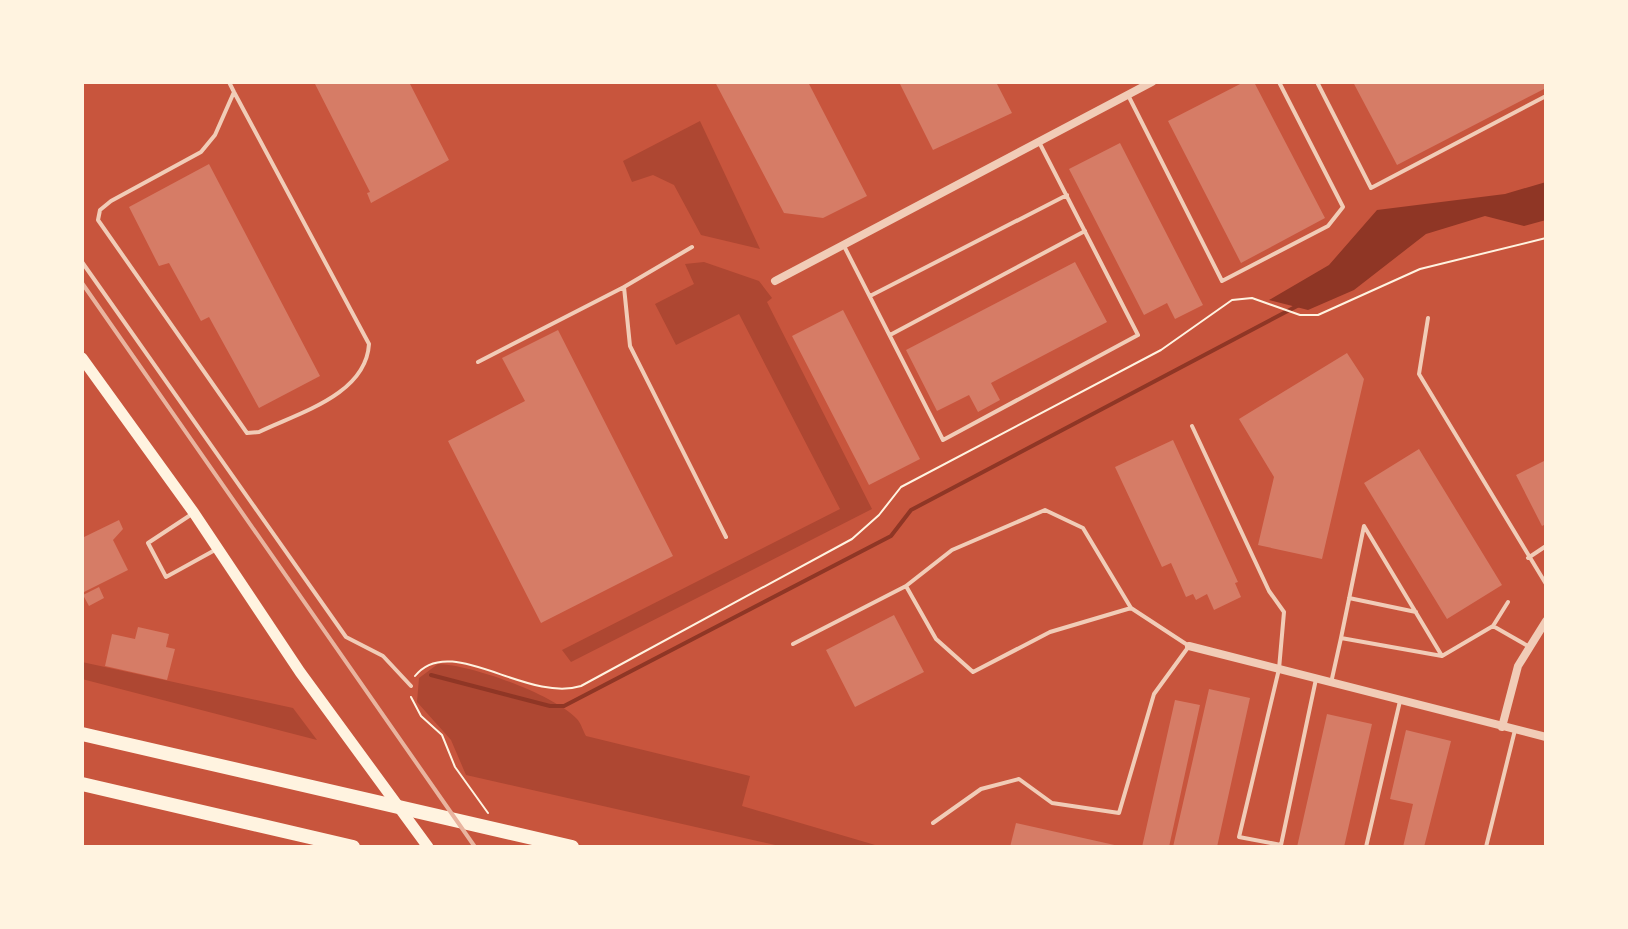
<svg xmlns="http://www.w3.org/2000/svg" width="1628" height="929" font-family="Arial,sans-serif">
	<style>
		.green { fill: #ae4732 }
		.water { fill: #8f3625 }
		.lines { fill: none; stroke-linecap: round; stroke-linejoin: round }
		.stream { stroke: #8f3625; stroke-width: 4 }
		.building { fill: #d67c66 }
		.path { stroke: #fff3e0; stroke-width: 2 }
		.service { stroke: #f1ccb7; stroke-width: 4 }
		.minor { stroke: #f1ccb7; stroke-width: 8 }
		.secondary { stroke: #fff3e0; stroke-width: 11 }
		.motorway { stroke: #fff3e0; stroke-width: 14 }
		.rail { stroke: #e9b49f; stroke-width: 4 }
	</style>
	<rect width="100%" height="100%" fill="#c8553d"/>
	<path class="green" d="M700,121l60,128 -59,-14 -27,-50 -21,-10 -21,7 -9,-21z
		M704,262l55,19 13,17 -5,4 105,207 -301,153 -9,-12 278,-141 -101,-195 -63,31 -21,-41 39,-20 -9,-20z
		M82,662l211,46 24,32 -235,-61z
		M438,664c34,1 115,30 139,55 4,4 6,12 9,17l164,40 -8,30 140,41h-98l-318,-72 -15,-35 -34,-38 2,-24z"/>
	<path class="water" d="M1546,182v38l-22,6 -39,-10 -59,18 -72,56 -46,20 -39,-10 60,-35 48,-55 128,-16z"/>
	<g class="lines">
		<path class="stream" d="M431,675l119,31h14l327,-170 20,-26 388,-205"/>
	</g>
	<path class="building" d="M314,82h95l40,78 -78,43 -4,-10 3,-1z
		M715,82h93l59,114 -44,22 -39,-5z
		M899,82h97l16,31 -79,37z
		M1244,82h10l71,136 -84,45 -73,-142z
		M1353,82h193v6l-149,77z
		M1120,143l83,162 -28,14 -8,-16 -23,12 -75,-146z
		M209,164l111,212 -61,32 -50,-91 -8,4 -32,-58 -10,3 -30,-59z
		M1075,262l32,60 -116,61 9,17 -22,12 -9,-17 -32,16 -31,-61z
		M843,310l77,149 -51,26 -77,-149z
		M558,330l115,226 -132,67 -93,-182 77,-40 -23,-43z
		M1347,353l17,26 -42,180 -64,-14 16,-68 -35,-58z
		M1173,440l65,142 -3,1 6,14 -27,13 -7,-16 -11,6 -3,-6 -7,3 -15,-34 -9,4 -47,-100z
		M1419,449l83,136 -55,34 -83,-136z
		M1546,460v64l-4,2 -26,-51z
		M119,520l4,9 -10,11 15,30 -46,23v-55z
		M99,587l5,11 -15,8 -6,-11z
		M894,615l30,57 -69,35 -29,-57z
		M138,627l31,7 -3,13 9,2 -8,31 -62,-14 7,-32 23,5z
		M1209,689l41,9 -33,149h-44z
		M1175,700l25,5 -31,142h-27z
		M1327,714l45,10 -28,123h-47z
		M1406,730l45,11 -27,106h-21l10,-43 -23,-5z
		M1016,823l103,23v1h-109z"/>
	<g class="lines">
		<path class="path" d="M415,676c35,-44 111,27 166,10l271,-147 27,-24 22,-28 260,-137 71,-50 20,-2 48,17h18l102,-46 126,-31
			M411,697l10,19 21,19 13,32 33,46"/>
		<path class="service" d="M229,82l5,10 135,252c-3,51 -71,69 -110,88l-12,1 -149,-213 2,-10 11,-9 90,-49 14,-17 19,-43
			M1317,82l54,106 175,-92
			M1129,97l93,184 106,-55 15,-19 -64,-125
			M844,246l99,194 195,-105 -99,-193
			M692,247l-68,40 6,59 96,191
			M82,262l264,375 37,19 28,30
			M870,296l197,-101
			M1428,318l-9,56 127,210
			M890,335l195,-104
			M478,362l146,-75
			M1192,426l77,165 15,21 -5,57 -40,168 42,8 35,-166
			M192,514l-44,29 18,34 49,-27
			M1528,558l18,-12
			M1349,598l67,14
			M1493,626l15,-24
			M1341,638l23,-112 78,130
			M793,644l113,-58
			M1331,683l10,-45 101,18 51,-30 35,20
			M933,823l48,-34 38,-10 33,24 67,10 35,-119 35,-48 -58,-38 -48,-80 -38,-18 -93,40 -46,36 30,53 37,33 77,-40 81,-24
			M1366,847l34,-146
			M1486,847l29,-117"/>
		<path class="minor" d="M775,281l377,-199
			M1189,646l357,91
			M1502,727l16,-61 28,-45"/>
		<path class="secondary" d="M82,358l112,155 106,159 128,175"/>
		<path class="motorway" d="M82,734l490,113
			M82,784l271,63"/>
		<path class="rail" d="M82,283l393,564"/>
	</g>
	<rect width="1628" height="929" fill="none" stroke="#fff3e0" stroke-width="168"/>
</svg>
